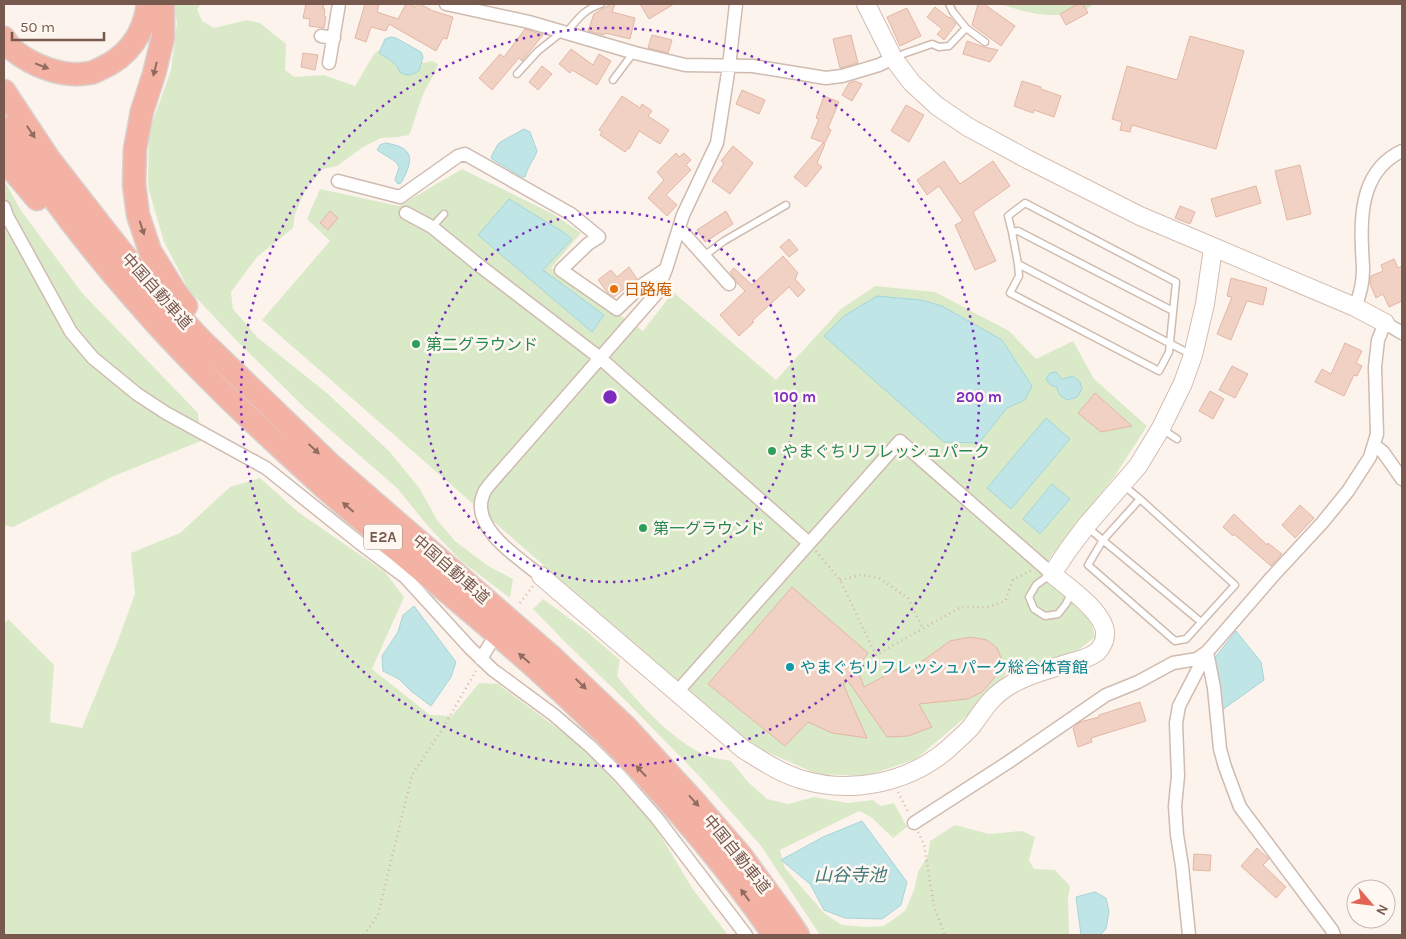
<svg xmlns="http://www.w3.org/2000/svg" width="1406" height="939" font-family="Karla,'Noto Sans JP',sans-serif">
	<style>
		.green { fill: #daeac9 }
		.water { fill: #c0e5e6; stroke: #a6d5d8 }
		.building { fill: #f1d1c4; stroke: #e3b6a5 }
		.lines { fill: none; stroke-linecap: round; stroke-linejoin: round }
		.lane-casing { stroke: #cfbbb0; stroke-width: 9 }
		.street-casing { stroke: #cfbbb0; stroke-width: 15 }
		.secondary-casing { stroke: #d4bdb1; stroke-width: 20 }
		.highway-casing { stroke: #d9d1cd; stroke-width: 25 }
		.path { stroke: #d7b4a6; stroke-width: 2.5; stroke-dasharray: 1 4; stroke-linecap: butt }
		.lane { stroke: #fff; stroke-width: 6 }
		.street { stroke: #fff; stroke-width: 12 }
		.secondary { stroke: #fff; stroke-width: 18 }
		.highway { stroke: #f4b2a5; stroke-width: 22 }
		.oneway { fill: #916b5f }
		.ring { fill: none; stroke: #7b2cbf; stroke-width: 2.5; stroke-dasharray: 2.5 5 }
		.food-dot { fill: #e8710a; stroke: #fff8f2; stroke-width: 2 }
		.leisure-dot { fill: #2e9e5b; stroke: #fff8f2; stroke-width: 2 }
		.culture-dot { fill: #0f9aa8; stroke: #fff8f2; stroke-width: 2 }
		.labels { text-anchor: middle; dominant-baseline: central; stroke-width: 5; stroke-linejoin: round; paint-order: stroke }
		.shield { fill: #fff8f2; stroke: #a0897f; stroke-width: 1 }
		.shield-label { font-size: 15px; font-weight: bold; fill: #78594e }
		.food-label { font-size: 16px; fill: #c56008; stroke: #fff8f2; text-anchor: start }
		.street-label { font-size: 16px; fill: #78594e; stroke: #fff8f2 }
		.leisure-label { font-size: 16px; fill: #27864d; stroke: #fff8f2; text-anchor: start }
		.culture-label { font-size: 16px; fill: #0d838f; stroke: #fff8f2; text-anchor: start }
		.water-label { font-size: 18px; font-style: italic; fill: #42787c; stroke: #fff8f2 }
		.centre { fill: #7b2cbf; stroke: #fff8f2; stroke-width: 2.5 }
		.ring-label { font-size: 15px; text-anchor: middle; font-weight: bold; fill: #7b2cbf; stroke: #fff8f2; stroke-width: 5; stroke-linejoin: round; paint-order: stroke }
	</style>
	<rect width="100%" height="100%" fill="#fcf4ec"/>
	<path class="green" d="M174,4h27l-4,5 5,12 12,7 33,-8 13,3 26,21 -1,26 9,7 30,-2 31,11 19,-32 18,-14 20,11 11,12 9,-2 6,3c-3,11 -10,19 -14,29 -6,13 -9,28 -15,42l-11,2 -17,1 -18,9 -26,19 -14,3 -17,20 -11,25 -2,14 -36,29 -26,35 2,17 24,28 71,57 62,58 30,37 17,31 18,21 33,25 25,13 -3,19 -49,-37 -34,-36 -30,-37 -91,-79 -71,-70 -46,-49 -25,-48 -16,-55 1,-55 22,-62 6,-47z
		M1001,4h92l-8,7c-11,0 -18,3 -28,4 -17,1 -40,-5 -56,-11z
		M462,169l91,45 28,19 -30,35 92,63 30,-39 103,88 65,-71 34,-23 60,6 74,39 27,28 37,-18 21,38 53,47 -33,51 -63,79 -10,18 49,44 5,19 -22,17 -62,15 -43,46 -52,44 -50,17 -49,-2 -68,-30 -487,-424 68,-79 -23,-22 13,-30 79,17z
		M4,180l18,32 61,82 115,119 3,28 -87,35 -101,51 -9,-2z
		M260,478l38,34 87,60 19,25 -32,72 58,46 22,1 27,-33 19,1 83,62 72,77 39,65 36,47h-724v-310l4,-6 46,46 -4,57 32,6 35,-85 18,-49 -4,-41 49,-20 50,-46z
		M543,599l42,31 35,30 -3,16c21,27 59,68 91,80 7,3 15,3 23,5l17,21 19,17 21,5 26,-7 34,6 25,-3 8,6 13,-3 13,24 -14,11 -22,-21 -12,-6 -79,39 5,18 40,46 17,11 25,2 17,-1 21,-15 9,-21 4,-18 10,-17 2,-14 25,-16 34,9 33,-3 13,6 -6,23 5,9 21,1 15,16 -2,13 1,33 1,3h-250l-59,-89 -59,-67 -78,-80 -58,-56 -33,-34z"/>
	<path class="water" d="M391,37l5,1 25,14 2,5 -4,14c-8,4 -11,6 -19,1 -4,-10 -12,-13 -21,-19l6,-14z
		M524,129l6,3 7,19c-3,9 -9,15 -12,26h-3l-30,-18 -1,-2 7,-13 4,-3z
		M385,143c30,4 29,17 16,40l-3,1 -3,-4 4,-13 -3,-5 -19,-12 3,-5z
		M509,199l54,33 9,7 -29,31 61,45 -12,17 -114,-97z
		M877,296l44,4 21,6 60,34 30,46 -7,14 -18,8 -28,35 -35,-1 -120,-106 20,-20z
		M1056,372l6,7 11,-3 7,6 2,7 -5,8 -9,3c-7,-3 -10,-5 -11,-13 -6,-1 -9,-3 -11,-9l4,-5z
		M1046,418l24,21 -59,70 -24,-21z
		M1052,484l18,15 -30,35 -17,-15z
		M414,606l42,56 -5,15 -20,29 -20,-15 -12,-12 -16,-8 -1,-15 16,-24 5,-17z
		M1236,631l25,31 3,18 -42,30 -8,-51z
		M862,821l45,61 -6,23 -19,14 -37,-1 -21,-8 -14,-26 -29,-24 42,-23z
		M1095,892l11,6 3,14 -3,17 -6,6h-19l-5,-38z"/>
	<path class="building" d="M306,4h18l-1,5h2l-1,7 2,1 -2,11 -15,-2 1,-7 -7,-1z
		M365,4h14l-2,8 21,7 8,-15h3l6,3 2,-3h3l13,7 20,6 -6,22 -4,-1 -7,13 -47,-27 -3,7 -15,-4 -5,15 -11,-4z
		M611,4h4l-3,8 23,6 -5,21 -25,-6 -1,2 -16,-4 6,-17z
		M640,4h34l-25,15z
		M978,4h6l31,22 -14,20 -29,-21z
		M1078,4h5l5,9 -22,12 -6,-11z
		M935,7l14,11 1,-1 6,7 -12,16 -7,-6 5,-5 -15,-12z
		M907,8l14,28 -21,10 -13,-29z
		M525,29l18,6 -21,26 -3,-3 -27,32 -13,-12 21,-24 4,3z
		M652,35l20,5 -4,13 -20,-5z
		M851,35l7,28 -18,5 -7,-29z
		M1190,36l54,15 -28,98 -84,-24 -2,7 -10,-2 2,-8 -10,-3 15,-53 50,14z
		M967,41l17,6 14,3 -8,12 -27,-8z
		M571,49l22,16 6,-11 12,7 -14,24 -25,-15 -2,3 -11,-9z
		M303,53l15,2 -3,15 -14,-3z
		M542,66l10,8 -14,16 -9,-8z
		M855,81l7,3 -10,17 -10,-6 7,-12z
		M1022,81l19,6v2l20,7 -7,21 -20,-7 -1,3 -19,-7z
		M742,90l23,10 -6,14 -23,-10z
		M622,96l18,12 2,-4 10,7 -4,5 21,14 -9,14 -21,-13 -10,18 -1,-1 -3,4 -25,-17 2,-3 -3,-2z
		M824,96l15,6 -11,26 3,2 -6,13 -14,-5 8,-19 -3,-1z
		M906,105l18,10 -15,27 -18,-11z
		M823,143l2,1 -8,19 5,4 -16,20 -12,-10z
		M733,146l20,17 -23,31 -18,-13 12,-18 -3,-2z
		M676,153l3,4 5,-4 7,7 -5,5 5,5 -25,25 11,10 -10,11 -19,-18 16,-18 -7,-8z
		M944,161l16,23 33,-23 17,25 -37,26 23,49 -21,9 -20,-45 8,-4 -24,-35 -12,9 -10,-15z
		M1300,165l11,49 -24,6 -12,-49z
		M1256,186l5,17 -45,14 -5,-18z
		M1180,206l15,6 -5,12 -15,-6z
		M330,211l8,7 -10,12 -8,-7z
		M726,211l7,13 -28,18 -8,-12z
		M789,239l9,11 -9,7 -9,-10z
		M783,256l15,17 -3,6 10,11 -7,7 -9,-10 -37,34 2,1 -15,14 -19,-21 25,-24 -8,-8 -2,-4 -5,-7 4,-4 18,17z
		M1394,259l4,9 4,-2v35l-13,6 -6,-13 -7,4 -6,-14 1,-8 12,-5 -2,-6z
		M629,267l8,12 -23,18 -7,-5 -9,-12 13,-10 6,7z
		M1231,278l36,10 -4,17 -16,-4 -16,39 -14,-6 15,-37 -5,-1z
		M1345,343l17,8 -6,12 6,3 -5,10 -3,-1 -10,21 -29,-14 7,-13 9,5z
		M1232,366l16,8 -13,24 -16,-8z
		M1210,391l14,8 -11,20 -14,-8z
		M1095,393l37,33 -31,6 -23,-19z
		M1300,505l14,13 -19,20 -13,-13z
		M1234,514l33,31 1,-2 14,11 -11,12 -37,-32 -1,2 -10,-9z
		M792,587l76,66 -11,15 7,19 39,-21 3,7 44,-32 20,-4 17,3 10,8 5,12 -7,17 -13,15 -14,7 -49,5 13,23 -24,9 -21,1 -39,-56 -5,3 24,54 -35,-5 -24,-11 -23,24 -77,-62z
		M1140,702l6,19 -55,17 1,4 -14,5 -5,-19 7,-6 19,-5v-2z
		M1257,848l12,11 -6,6 23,22 -10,11 -35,-32z
		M1194,854l17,1 -1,16 -17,-1z"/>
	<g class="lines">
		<defs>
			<path id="lane" d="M966,28l19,14
				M566,33c12,-14 17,-23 35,-29
				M897,60l6,-6 29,-10 7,3 10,-1 17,-18 -13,-16 -4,-8
				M517,74l21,-23 24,-19
				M613,80l21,-28
				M432,227l12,-13
				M1012,232l6,32 1,12 -9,17 149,78 10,-19 7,-70 -151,-79 -17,13 4,16 6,-1 155,80
				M704,256l20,-15 62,-36
				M1018,264l174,91
				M1162,429l15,10
				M1123,485l17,14 -37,41 -15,25 87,76 11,-2 49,-54 -95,-86
				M1087,527l114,95
				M1051,574l-15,11 -7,12 5,12 11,7 13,-2 8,-10 5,-11"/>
			<path id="street" d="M446,4l83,18 106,31 50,12 68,1 73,12 16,-2 37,-11 14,-7
				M321,36l13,2
				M329,63l10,-59
				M338,181l62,16 58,-41 7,-2 106,60 28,23 -11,7 -27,26 56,39 25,-24 24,-16
				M4,207l3,9 64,116 22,26 44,36 29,19 100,55 95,76 44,33 65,71 23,22 61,45 37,32 29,29 36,41 90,118
				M406,213l26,14 48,39 120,92 209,185
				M679,228l50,56
				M1355,307c5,-12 8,-24 8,-37 0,-8 -1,-15 -1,-23 -2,-38 2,-78 40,-96
				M1374,445l9,7 19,27
				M541,576c-21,-17 -71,-48 -58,-81 1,-4 4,-7 6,-10l167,-191 10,-25 17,-54 34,-72 12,-77 7,-62
				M481,659l9,-15
				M677,692l223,-251 152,133
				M914,823l93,-60 99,-68 32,-13 35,-19 24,-4 10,-7 7,36 6,61 5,18 15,40 92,123 2,5
				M1189,935l-7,-69 -5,-31 -2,-29 3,-30 -2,-53 3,-17 28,-54 65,-75 50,-54 26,-32 22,-34 7,-23 -2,-67 3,-27 7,-17 17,10"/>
			<path id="secondary" d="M866,4l27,54 19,25 25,23 31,21 59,32 113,57 215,91 30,16
				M541,576l202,173c18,11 37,24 57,30 51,16 109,4 149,-31 7,-7 16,-14 22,-21 14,-19 20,-31 41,-43 17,-10 38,-15 57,-21 9,-2 20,-5 28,-11 4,-4 8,-11 8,-17 2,-21 -38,-49 -53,-61l16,-24 18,-24 52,-60 23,-38 22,-45 10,-28 12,-51 8,-56"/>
			<path id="highway" d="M163,4v33l-9,37 -12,37 -7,38 -1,35 4,31 12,36 24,39 12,16
				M4,38c3,4 6,9 9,12 20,16 50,28 76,23 4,0 8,-3 11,-4 28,-12 44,-35 48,-65
				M4,91l45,68 49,63 38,48 66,71 129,124 221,192 73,69 68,74 49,57 44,60 12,18
				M4,128c41,61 85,120 133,174 58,67 123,127 188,186 70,62 144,120 214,183 87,79 168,167 235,264
				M4,160l33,39"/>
		</defs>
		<use href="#lane" class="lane-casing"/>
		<use href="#street" class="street-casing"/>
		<use href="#secondary" class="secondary-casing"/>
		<use href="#highway" class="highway-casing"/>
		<path class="path" d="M816,551l24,29 36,75 85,-48h27l17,-6 8,-21 19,-10
			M840,580l21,-5 18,3 29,20 15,31
			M520,603l13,-17
			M898,792l11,22
			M918,832l6,12 10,63 11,28
			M364,935l14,-20 34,-140 29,-44 35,-60"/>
		<use href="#lane" class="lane"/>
		<use href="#street" class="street"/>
		<use href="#secondary" class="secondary"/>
		<use href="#highway" class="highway"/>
	</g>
	<defs><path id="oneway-solid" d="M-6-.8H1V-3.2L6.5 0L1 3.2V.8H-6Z" transform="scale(1.25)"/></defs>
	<g class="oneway">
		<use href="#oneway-solid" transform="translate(42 66) rotate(21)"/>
		<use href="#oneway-solid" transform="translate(155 69) rotate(104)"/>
		<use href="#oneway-solid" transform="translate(31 132) rotate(56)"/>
		<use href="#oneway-solid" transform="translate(142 228) rotate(72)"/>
		<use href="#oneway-solid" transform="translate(314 449) rotate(43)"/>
		<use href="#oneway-solid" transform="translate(348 507) rotate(-139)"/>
		<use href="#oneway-solid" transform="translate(524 658) rotate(-139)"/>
		<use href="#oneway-solid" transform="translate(581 684) rotate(44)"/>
		<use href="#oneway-solid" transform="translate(641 771) rotate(-133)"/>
		<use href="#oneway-solid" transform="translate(694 801) rotate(48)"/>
		<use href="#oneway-solid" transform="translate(745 895) rotate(-126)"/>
	</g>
	<g class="ring">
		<circle cx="610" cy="397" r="185"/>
		<circle cx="610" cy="397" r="369"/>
	</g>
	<circle class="food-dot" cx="614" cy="289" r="5"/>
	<g class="leisure-dot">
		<circle cx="416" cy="344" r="5"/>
		<circle cx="772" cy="451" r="5"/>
		<circle cx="643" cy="528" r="5"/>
	</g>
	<circle class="culture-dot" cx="790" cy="667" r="5"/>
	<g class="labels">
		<rect class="shield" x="364" y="524.5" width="38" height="25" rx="4"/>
		<g class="shield-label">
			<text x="383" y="537">E2A</text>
		</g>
		<g class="food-label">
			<text x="624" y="289">日路庵</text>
		</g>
		<g class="street-label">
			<text transform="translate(157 291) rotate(48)">中国自動車道</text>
			<text transform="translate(451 569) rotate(41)">中国自動車道</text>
			<text transform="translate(737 854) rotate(51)">中国自動車道</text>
		</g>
		<g class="leisure-label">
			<text x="426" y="344">第二グラウンド</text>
			<text x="782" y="451">やまぐちリフレッシュパーク</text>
			<text x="653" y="528">第一グラウンド</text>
		</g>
		<g class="culture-label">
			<text x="800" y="667">やまぐちリフレッシュパーク総合体育館</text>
		</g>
		<g class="water-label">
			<text x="850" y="875">山谷寺池</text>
		</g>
	</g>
	<circle cx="610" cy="397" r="8" class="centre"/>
	<g class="ring-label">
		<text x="795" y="402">100 m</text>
		<text x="979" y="402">200 m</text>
	</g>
	<rect width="1406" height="939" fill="none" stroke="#78594e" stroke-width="10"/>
	<g transform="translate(1371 904) rotate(118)"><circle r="24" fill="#fff8f2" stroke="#c9b8b0"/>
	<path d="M0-4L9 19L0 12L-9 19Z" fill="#e16656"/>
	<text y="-8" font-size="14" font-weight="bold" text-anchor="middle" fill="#78594e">N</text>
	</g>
	<path d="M12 32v8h92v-8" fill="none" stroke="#78594e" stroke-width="2.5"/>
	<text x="20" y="32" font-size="15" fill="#78594e" stroke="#fff8f2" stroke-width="4" paint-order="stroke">50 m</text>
</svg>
